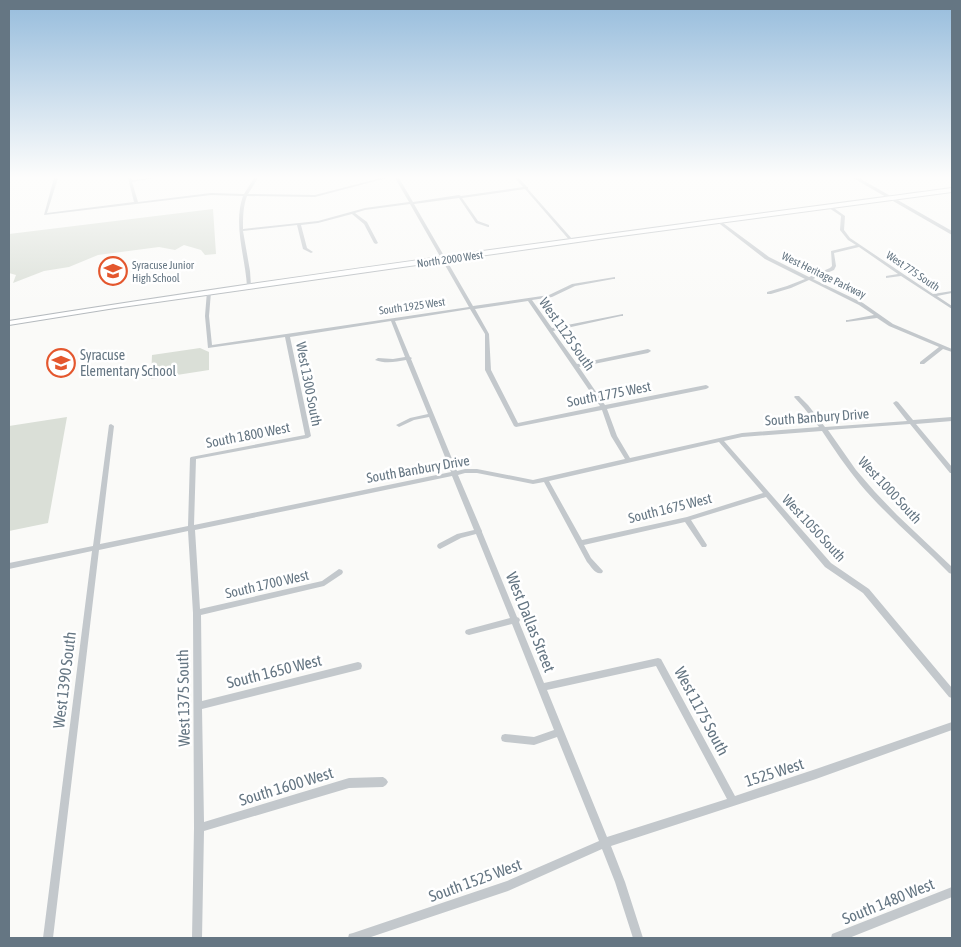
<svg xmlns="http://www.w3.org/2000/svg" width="961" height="947" font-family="'Asap Condensed',sans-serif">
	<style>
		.green { fill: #dadfd7 }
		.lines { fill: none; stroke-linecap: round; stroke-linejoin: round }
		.primary-casing { stroke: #b5babe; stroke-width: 2 }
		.minor { fill: #c3c8cc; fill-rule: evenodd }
		.tertiary { fill: #c3c8cc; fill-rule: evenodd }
		.primary { fill: #fff; fill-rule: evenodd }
		.labels { text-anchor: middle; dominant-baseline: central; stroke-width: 5; stroke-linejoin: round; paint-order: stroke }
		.far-street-label { font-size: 11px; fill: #657683; stroke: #fff }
		.far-poi-label { font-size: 11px; fill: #657683; stroke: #fff; text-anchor: start }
		.street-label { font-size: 14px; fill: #657683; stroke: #fff }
		.poi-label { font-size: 14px; fill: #657683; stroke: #fff; text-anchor: start }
		.near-street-label { font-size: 16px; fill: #657683; stroke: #fff }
	</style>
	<rect width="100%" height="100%" fill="#fafaf8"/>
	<path class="green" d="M213,209l3,45 -11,1 -4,-5 -17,-5 -9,5 -16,-3 -61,8 -29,12 -25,4 -31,12 3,-8 -7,-2v-39z
		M200,348l9,4v18l-58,9 1,-24z
		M67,417l-19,106 -39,8v-105z"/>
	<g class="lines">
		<defs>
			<path id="primary" d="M952,188v4l-346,46 -491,70 -106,17v-4c313,-50 628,-91 943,-133z"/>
		</defs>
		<use href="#primary" class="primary-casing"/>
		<path class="minor" d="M54,178h4l-11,35 87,-11 -6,-24h4v2l23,-2 -23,4 6,20 73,-9 33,1 10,-16h4l-10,16 67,1 66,-17h6l-72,19 -68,-1c-4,11 -4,21 -4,33l75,-8 47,-13 44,-6 -14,-24h4l14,24 46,-7 2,1 62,-9 -8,-9h4l8,9h1v2l45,51v2h-2l-46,-53 -63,9 16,23 11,4v2h-1l-12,-4 -17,-25 -45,6 59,102 76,-11 23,-11 43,-7v2h-2l-38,7 -23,11 -20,3 20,28 71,-14v2h-2l-68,15 24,33 71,-15 2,1 1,1 -3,2 -69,14 26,38 101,-20 2,1 1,1 -1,1 -2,1 -99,20 10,27 13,22 112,-25 77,-6 -15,-19 -9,-10 -1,-1 1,-1h4l9,9 17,22 82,-6 -14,-18 3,-2 2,1 15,18 39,-3v4l-36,3 36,43v6h-2l-40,-49 -82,6 28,40 19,22 22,23 55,52v7l-3,-1c-29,-30 -62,-57 -89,-89 -14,-17 -26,-35 -38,-53l-80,6 -18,4 107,122 38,26 83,99v10l-3,-1 -86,-104 -38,-26 -59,-70 -75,23 16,25 -1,2h-4l-17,-25 -101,23 7,13 12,13 -1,2c-7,2 -11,-7 -15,-11l-43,-80 -11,2 -56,-11h-12l-7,2 23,54 1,2v1l35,85 2,1 1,2 -1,2 25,61 114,-25 3,1 74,137 81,-27 136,-47v8l-136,49 -205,67 14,36 18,56h-10l-18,-56 -13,-33 -94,42 -140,47h-20l1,-4 4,-1 154,-52 92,-40 -42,-104 -23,8 -29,-3 -3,-1 -1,-3 1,-3 3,-1 29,3 20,-7 -42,-106 -43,11 -3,-1 -1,-2 1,-2 3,-1 41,-11 -34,-84 -15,4 -21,11 -2,-1 -1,-2 1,-2 19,-10 17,-4 -22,-54 -257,54 5,79 122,-28 17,-12 3,1 1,2 -1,2 -18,12 -123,29 1,86 156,-39 3,1 1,3 -1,3 -3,1 -156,39 2,113 145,-44 34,-1 3,2 2,3 -2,3 -3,2 -34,1 -145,43 -2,107h-10l2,-110 -1,-215 -5,-82 -89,19 -46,388h-10l49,-387 -83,18v-6l84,-17 16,-121 2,-1 3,2 -14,118 88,-18 2,-68 1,-1 114,-22 -20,-98 -77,11 -3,-32 2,-25h4v1l-2,24 3,29 257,-38 -59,-103 -45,6 -10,3 12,9 11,21 -2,1 -2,-1 -10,-19 -12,-10 -34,9 -17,2 6,23 6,4 -2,1 -8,-4 -6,-24 -54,6 7,40 1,15 -2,1 -2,-1c-2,-30 -14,-62 -4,-90l-32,-1 -167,20zM528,301l72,105 -82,17 -27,-53 -2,-36 -14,-25zM470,309l15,25v36l29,56 2,1 86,-17 9,26 14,23 -92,21 -56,-11h-12l-8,2 -46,-112 1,-1 -2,-1 -15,-36zM391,321l14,36 -12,2 -15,-1 -3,2c10,4 21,2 31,0l22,54 -18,4 -14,7 3,2 15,-7 15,-3 22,55 -257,53 2,-66 112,-21 3,-2 -21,-99zM719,442l44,51 -76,24 -105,23 -33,-59zM656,666l71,133 -120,38 -60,-147z
			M829,206h2l14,10 -1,14 6,8 83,56 19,-3v2l-15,3 15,10v3l-51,-33 -15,2v-2l12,-2 -39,-27 -25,6 2,13 -2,4 -21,9 50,24 30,21 59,25v3l-9,-3 -19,15h-4v-2l19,-15 -50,-21 -12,-8 -31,4v-2h2l26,-5 -15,-10 -50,-25 -18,8 -20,6h-4v-2l20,-6 18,-7 -40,-20 -49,-38 3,-1 50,37 40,20 21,-9 2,-2 -1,-15 25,-6 -8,-5 -8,-10 1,-14 -12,-8z
			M952,887v10l-103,41h-18l1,-4z"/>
		<path class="tertiary" d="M853,178h6l93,53v4z"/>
		<use href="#primary" class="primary"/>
	</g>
	<linearGradient id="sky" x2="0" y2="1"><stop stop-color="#96bcdc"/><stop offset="0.57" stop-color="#fdfdfc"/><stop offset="1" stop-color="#fdfdfc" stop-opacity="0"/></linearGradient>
	<rect width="961" height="311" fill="url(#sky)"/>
	<defs>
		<symbol id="school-ring" viewBox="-11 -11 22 22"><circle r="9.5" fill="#fff" stroke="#e4572e" stroke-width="1.5"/><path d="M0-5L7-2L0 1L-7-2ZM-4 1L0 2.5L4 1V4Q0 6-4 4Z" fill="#e4572e"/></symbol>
	</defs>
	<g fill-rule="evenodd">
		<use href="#school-ring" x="97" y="255" width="32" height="32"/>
		<use href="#school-ring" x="45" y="347" width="32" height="32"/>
	</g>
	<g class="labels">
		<g class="far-street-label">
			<text transform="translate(450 259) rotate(-8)">North 2000 West</text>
			<text transform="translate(913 271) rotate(34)">West 775 South</text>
			<text transform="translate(824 275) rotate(26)">West Heritage Parkway</text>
			<text transform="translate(412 306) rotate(-8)">South 1925 West</text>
		</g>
		<g class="far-poi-label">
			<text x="132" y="265">Syracuse Junior<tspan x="132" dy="13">High School</tspan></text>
		</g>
		<g class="street-label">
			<text transform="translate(567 334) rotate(55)">West 1125 South</text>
			<text transform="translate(309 384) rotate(79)">West 1300 South</text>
			<text transform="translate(609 394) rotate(-11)">South 1775 West</text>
			<text transform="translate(817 417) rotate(-4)">South Banbury Drive</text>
			<text transform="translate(248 435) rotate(-11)">South 1800 West</text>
			<text transform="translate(418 469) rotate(-10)">South Banbury Drive</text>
			<text transform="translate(890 490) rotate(47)">West 1000 South</text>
			<text transform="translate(670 508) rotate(-14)">South 1675 West</text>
			<text transform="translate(814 528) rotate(47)">West 1050 South</text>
			<text transform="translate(267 584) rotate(-13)">South 1700 West</text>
		</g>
		<g class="poi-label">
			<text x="80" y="355">Syracuse<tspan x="80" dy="16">Elementary School</tspan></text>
		</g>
		<g class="near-street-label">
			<text transform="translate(531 622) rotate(68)">West Dallas Street</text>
			<text transform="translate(274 671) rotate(-14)">South 1650 West</text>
			<text transform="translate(64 680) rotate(-83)">West 1390 South</text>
			<text transform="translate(183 698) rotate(-91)">West 1375 South</text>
			<text transform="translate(702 711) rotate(62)">West 1175 South</text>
			<text transform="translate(774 772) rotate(-18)">1525 West</text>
			<text transform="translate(286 786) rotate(-17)">South 1600 West</text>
			<text transform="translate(475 880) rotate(-20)">South 1525 West</text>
			<text transform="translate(888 901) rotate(-22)">South 1480 West</text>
		</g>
	</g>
	<rect width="961" height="947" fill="none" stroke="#657683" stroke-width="20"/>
</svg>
